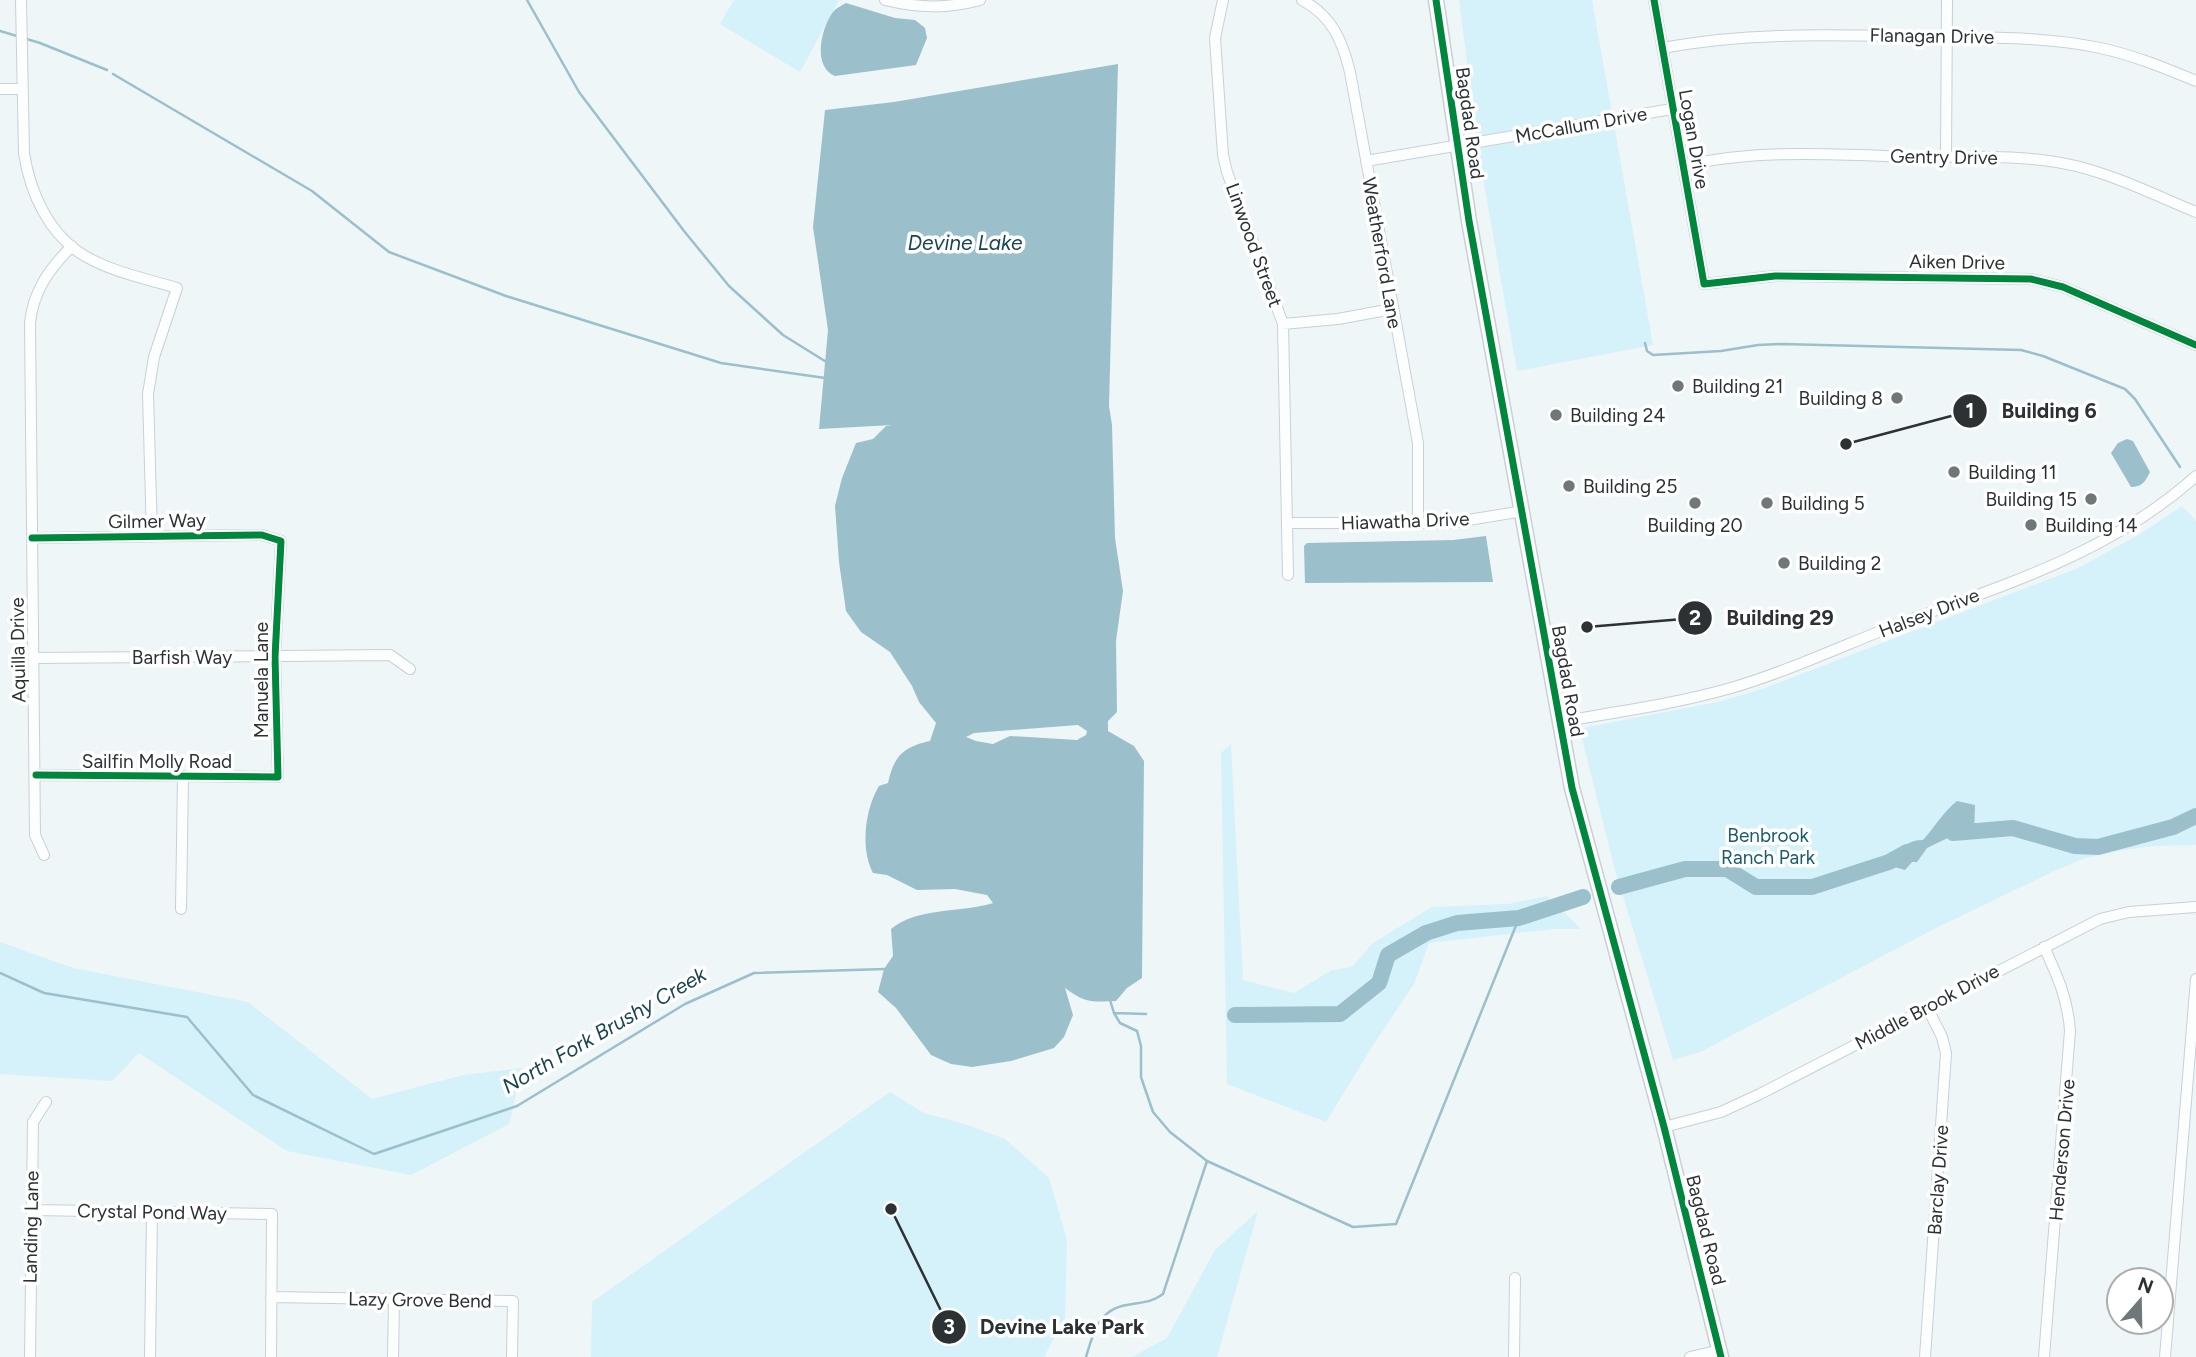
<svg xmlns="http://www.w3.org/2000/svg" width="2196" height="1357" font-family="Figtree,sans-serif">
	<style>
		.green { fill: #d5f1fa }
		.water { fill: #9bc0cb; fill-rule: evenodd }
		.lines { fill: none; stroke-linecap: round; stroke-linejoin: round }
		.stream { stroke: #9bc0cb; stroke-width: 2.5 }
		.river { stroke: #9bc0cb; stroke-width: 16 }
		.street-casing { stroke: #cad0d2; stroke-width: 12 }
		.secondary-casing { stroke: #cad0d2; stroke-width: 17 }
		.street { stroke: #fcfefe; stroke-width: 10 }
		.secondary { stroke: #fcfefe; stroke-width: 14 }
		.cycleway-casing { stroke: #fff; stroke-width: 11 }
		.cycleway { stroke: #00873e; stroke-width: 7 }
		.poi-dot { fill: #707779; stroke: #fff; stroke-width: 2.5 }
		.labels { text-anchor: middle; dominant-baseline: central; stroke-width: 7; stroke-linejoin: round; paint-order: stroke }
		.street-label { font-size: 19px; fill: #2c3234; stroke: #fff }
		.poi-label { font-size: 19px; fill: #2c3234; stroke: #fff; text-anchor: start }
		.park-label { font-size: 19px; fill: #185b6c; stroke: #fff }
		.water-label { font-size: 21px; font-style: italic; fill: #194552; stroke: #fff }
		.leader { fill: none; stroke: #2c3234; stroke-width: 2.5 }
		.callout-dot { fill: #2c3234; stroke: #fff; stroke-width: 2.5 }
		.mark-label { font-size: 21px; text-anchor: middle; font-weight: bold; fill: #fff }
		.callout-label { font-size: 21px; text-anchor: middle; font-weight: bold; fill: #2c3234; stroke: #fff; stroke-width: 7; stroke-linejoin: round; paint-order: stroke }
	</style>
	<rect width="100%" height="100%" fill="#eef6f8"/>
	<path class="green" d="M734,0h105l-39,72 -80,-48z
		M1459,0h133l61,345 -136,26 -37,-210z
		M2182,506l14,15v324l-41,1 -32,4 -38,8 -31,13 -118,57 -236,124 -27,8 -58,-190 -35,-139 7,-4 131,-25 47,-14 313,-120 62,-34z
		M1231,744l12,236 51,13 38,-23 20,-3 21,-24 59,-36 76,-3 39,-8 34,33h-28l-124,14 -15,41 -44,66 -44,72 -99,-38 -6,-331z
		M0,942l73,26 175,34 124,97 91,-24 59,-7 -13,56 -98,51 -124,-24 -148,-98 -27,28 -112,-7z
		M890,1092l34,21 41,11 40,15 44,39 18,62 -2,78 -21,39h-453l1,-55z
		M1258,1211l-41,146h-85l35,-19 48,-88z"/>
	<path class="water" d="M846,3l49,15 20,2 10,8 2,10 -11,27 -81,11c-23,-9 -14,-48 -2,-64 3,-4 8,-6 13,-9z
		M1118,64l-9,342 3,19 3,113 8,53 -7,50 1,71 -9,9v10l26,15 10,15 -2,217 -15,10 -11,13c-25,1 -31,2 -51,-13l8,27 -9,22 -10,11 -43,13 -39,6 -21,-3 -20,-9 -35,-47 -18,-16 6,-23 9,-13 -2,-27c26,-22 71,-16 102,-26l-6,-8 -32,-6 -38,1 -30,-15 -14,-2c-13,-24 -8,-64 6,-87l9,-3c6,-27 15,-36 42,-42l6,-18 -17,-21 -7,-16 -22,-34 -29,-20 -15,-21 -7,-49 -4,-56 7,-28 14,-35 17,-4 13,-13 6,-1 -73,4 9,-99 -15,-103 12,-117 69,-8zM1078,725l9,6 -1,4 -9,5 -67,-4 -17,8 -17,-3 -10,-4 8,-4z
		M2127,439l6,2 17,31c-5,10 -8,15 -19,15l-20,-34 7,-10z
		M1486,536l7,46 -188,1 -1,-37 3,-3 146,-3z
		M1957,801l18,4 -1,31 -20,-1 -27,13 -10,14h-5l-7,8 -14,-4 -2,-6c8,-10 21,-21 34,-20 12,-13 20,-28 34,-39z"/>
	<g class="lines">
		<path class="stream" d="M527,0l52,92 105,139 45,55 54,49 45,28
			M0,31l40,12 67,27
			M113,74l199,117 77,61 117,44 215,67 104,15
			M1645,343l2,8 6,4 68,-4 37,-6 24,-1 239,6 22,6 82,33 10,10 45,68
			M0,973l44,20 143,24 66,78 121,59 143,-48 168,-102 69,-31 131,-4
			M1110,1000l4,13 32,1
			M1114,1013l6,10 17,8 4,15v31l12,35 17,20 37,29 146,66 43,-3 123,-306
			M1086,1357c7,-24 13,-48 41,-52 15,-3 24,-2 36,-11l44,-133"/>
		<path class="river" d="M1953,833l60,-5 62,18 23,1 75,-20 23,-11
			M1619,887l66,-18h42l29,18h56l77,-25 18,-10
			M1235,1015l105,-1 39,-31 9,-28 38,-22 31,-10 62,-5 64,-21"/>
		<defs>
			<path id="street" d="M21,0l3,153c6,40 25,82 61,103 27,16 62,23 92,32l-23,69 -6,37 4,143
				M885,0c33,8 62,9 95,0
				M1223,0l-8,38 8,117 4,17 56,152 5,251
				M1302,0c30,16 40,40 48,72l68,371v80
				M1654,0l50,284 71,-8 256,3 32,8 133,58
				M1663,48c94,-18 188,-12 283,-11 51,1 103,0 154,11 33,7 65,20 96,33
				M0,89h23
				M1946,157l1,-157
				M1366,161l306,-52
				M1683,166c76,-18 157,-11 234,-9 53,0 108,-3 159,9 41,10 81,30 120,46
				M1283,324l55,-5 54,-10
				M1287,523h163l73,-12
				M32,538l230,-3 19,6 -6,116 3,120 -242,-2
				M34,658l356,-3 20,14
				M1559,722c57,-10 116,-18 172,-34 61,-18 119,-46 178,-68 102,-37 205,-70 287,-144
				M44,855l-9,-20 -5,-512c3,-32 20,-55 42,-77
				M181,909l2,-133
				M1664,1127l57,-15 39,-18 340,-175 29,-7 67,-5
				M32,1210l240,4 -1,143
				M271,1297l242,4 -1,56
				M30,1357l3,-235 13,-20
				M150,1357l2,-145
				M393,1357l1,-58
				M1514,1357l1,-79
				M1690,1357l30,-7
				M1925,1357l21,-304 -4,-16 -15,-30
				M2044,1357l26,-326c-2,-32 -13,-56 -26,-84
				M2165,1357l31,-378"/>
			<path id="secondary" d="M1436,0l33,221 103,567 92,339 57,230"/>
		</defs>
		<use href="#street" class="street-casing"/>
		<use href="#secondary" class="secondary-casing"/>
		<use href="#street" class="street"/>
		<use href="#secondary" class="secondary"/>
		<defs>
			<path id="cycleway" d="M1436,0l33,221 103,567 92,339 57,230
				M1654,0l50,284 71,-8 256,3 32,8 133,58
				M32,538l230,-3 19,6 -6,116 3,120 -242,-2"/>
		</defs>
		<use href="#cycleway" class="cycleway-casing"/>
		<use href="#cycleway" class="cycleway"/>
	</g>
	<g class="poi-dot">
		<circle cx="1678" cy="386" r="7"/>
		<circle cx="1897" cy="398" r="7"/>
		<circle cx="1556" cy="415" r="7"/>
		<circle cx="1954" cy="472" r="7"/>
		<circle cx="1569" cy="486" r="7"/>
		<circle cx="2091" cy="499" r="7"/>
		<circle cx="1695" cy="503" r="7"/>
		<circle cx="1767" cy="503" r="7"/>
		<circle cx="2031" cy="525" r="7"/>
		<circle cx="1784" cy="563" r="7"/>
	</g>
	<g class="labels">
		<g class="street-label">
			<text transform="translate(1932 36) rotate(1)">Flanagan Drive</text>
			<text transform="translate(1470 123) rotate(82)">Bagdad Road</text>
			<text transform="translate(1581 125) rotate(-10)">McCallum Drive</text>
			<text transform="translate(1694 139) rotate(80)">Logan Drive</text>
			<text transform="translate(1944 157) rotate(1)">Gentry Drive</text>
			<text transform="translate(1254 245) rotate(70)">Linwood Street</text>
			<text transform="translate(1382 253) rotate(80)">Weatherford Lane</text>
			<text transform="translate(1957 262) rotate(1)">Aiken Drive</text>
			<text transform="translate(157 521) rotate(-1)">Gilmer Way</text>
			<text transform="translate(1405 521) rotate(-2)">Hiawatha Drive</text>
			<text transform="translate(1929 613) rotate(-21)">Halsey Drive</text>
			<text transform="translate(18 650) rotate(-91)">Aquilla Drive</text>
			<text x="182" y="657">Barfish Way</text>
			<text transform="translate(261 680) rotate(-90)">Manuela Lane</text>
			<text transform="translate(1568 681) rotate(80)">Bagdad Road</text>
			<text x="157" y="761">Sailfin Molly Road</text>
			<text transform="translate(1927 1007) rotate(-28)">Middle Brook Drive</text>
			<text transform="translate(2062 1150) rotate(-85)">Henderson Drive</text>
			<text transform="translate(1938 1180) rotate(-86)">Barclay Drive</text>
			<text transform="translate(152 1212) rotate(1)">Crystal Pond Way</text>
			<text transform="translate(31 1227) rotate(-89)">Landing Lane</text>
			<text transform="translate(1706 1230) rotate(76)">Bagdad Road</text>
			<text transform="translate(420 1300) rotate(1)">Lazy Grove Bend</text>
		</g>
		<g class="poi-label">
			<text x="1692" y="386">Building 21</text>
			<text x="1883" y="398" text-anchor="end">Building 8</text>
			<text x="1570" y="415">Building 24</text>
			<text x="1968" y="472">Building 11</text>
			<text x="1583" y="486">Building 25</text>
			<text x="2077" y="499" text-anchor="end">Building 15</text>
			<text x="1781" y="503">Building 5</text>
			<text x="1695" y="525" text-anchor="middle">Building 20</text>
			<text x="2045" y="525">Building 14</text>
			<text x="1798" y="563">Building 2</text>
		</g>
		<g class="park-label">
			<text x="1768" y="835">Benbrook<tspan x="1768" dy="22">Ranch Park</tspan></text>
		</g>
		<g class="water-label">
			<text x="965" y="242">Devine Lake</text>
			<text transform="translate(604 1030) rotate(-30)">North Fork Brushy Creek</text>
		</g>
	</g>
	<path class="leader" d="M1846 444L1970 411M1587 627L1695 618M891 1209L949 1327"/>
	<g class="callout-dot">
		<circle cx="1846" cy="444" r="7"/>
		<circle cx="1587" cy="627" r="7"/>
		<circle cx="891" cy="1209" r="7"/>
		<circle cx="1970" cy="411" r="18"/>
		<circle cx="1695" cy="618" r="18"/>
		<circle cx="949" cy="1327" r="18"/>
	</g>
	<g class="mark-label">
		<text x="1970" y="418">1</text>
		<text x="1695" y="625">2</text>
		<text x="949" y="1334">3</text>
	</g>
	<g class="callout-label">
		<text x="2049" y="418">Building 6</text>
		<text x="1780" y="625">Building 29</text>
		<text x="1062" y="1334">Devine Lake Park</text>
	</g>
	<g transform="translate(2140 1301) rotate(20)"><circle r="33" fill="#ffffff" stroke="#abadae" stroke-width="2"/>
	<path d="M0-5L12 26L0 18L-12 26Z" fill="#707779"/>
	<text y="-10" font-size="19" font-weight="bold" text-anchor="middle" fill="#2c3234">N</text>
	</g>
</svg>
